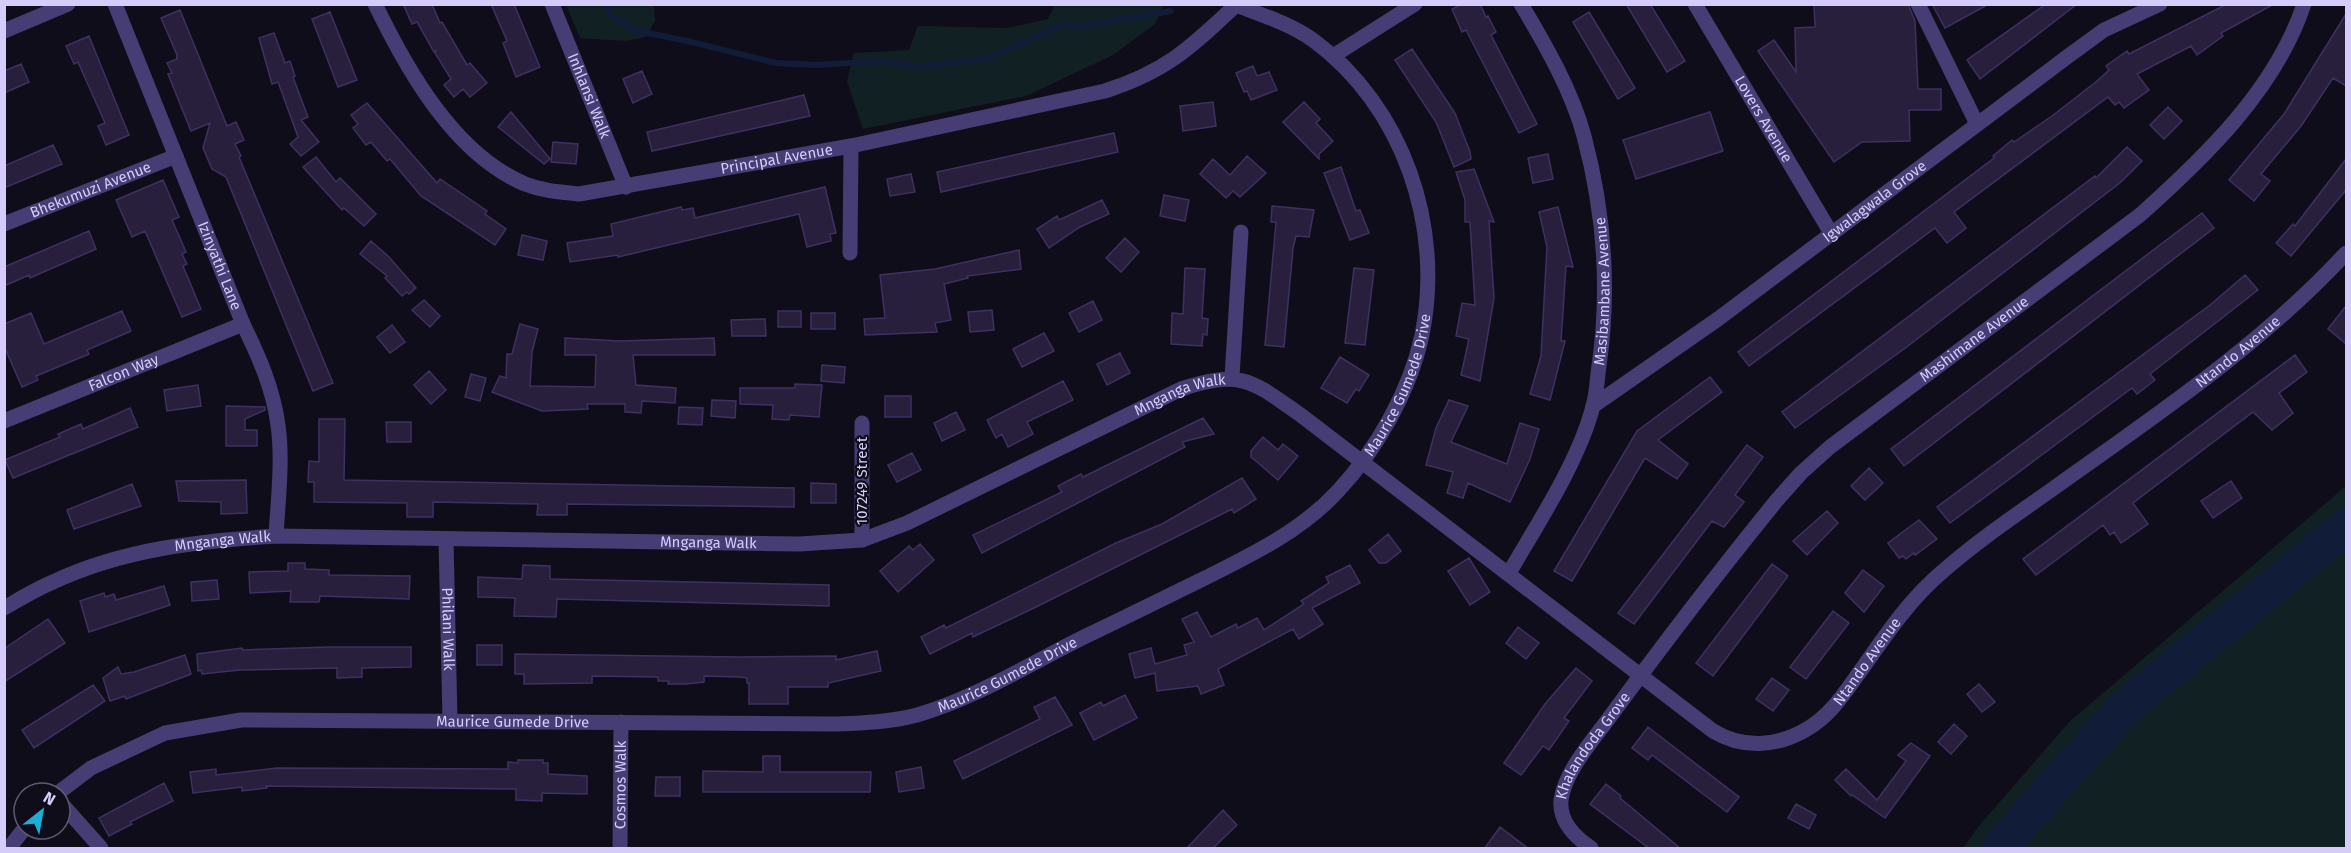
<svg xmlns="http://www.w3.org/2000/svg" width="2351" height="853" font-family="'Fira Sans',sans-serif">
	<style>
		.green { fill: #112123 }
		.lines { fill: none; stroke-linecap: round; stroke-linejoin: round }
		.stream { stroke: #111c39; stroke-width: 6 }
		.river { stroke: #111c39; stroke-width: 36 }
		.building { fill: #281f3c; stroke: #3f3061; stroke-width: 1.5 }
		.minor { stroke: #453d73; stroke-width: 15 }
		.labels { text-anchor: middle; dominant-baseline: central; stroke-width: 4.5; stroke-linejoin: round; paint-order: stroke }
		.street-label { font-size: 15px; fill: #d6ccf9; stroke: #100d1a }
	</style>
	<rect width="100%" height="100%" fill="#100d1a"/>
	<path class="green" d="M566,5h88l1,16 -9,16 -20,4 -46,-3z
		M1055,5h109l-9,19 -42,31 -87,41 -163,33 -16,-48 7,-28 55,-3 9,-24 90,2 40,-9z
		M2346,486v362h-383l15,-21 91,-105z"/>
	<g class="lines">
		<path class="stream" d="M605,4l8,14 25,13 49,10 89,22 40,2 66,-4 35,6 71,-9 77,-34 11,3 95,-16"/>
		<path class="river" d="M2000,848l122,-138 224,-183"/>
	</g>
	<path class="building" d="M403,4h29l8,19 2,-1 25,43 3,-2 17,20 -17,14 -7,-8 -9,8 -10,-12 7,-6 -16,-26 1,-2 -2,1 -17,-30 -5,2z
		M491,4h23l26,63 -24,10 -13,-34 4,-2z
		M1462,4h18l6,13 2,-1 8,16 -5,3 46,89 -18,9 -53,-103 -4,2 -10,-23z
		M1626,4h24l35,57 -18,11z
		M1814,4h94l7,17 3,68h23v21h-32l1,31 -48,1 -28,20 -76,-111 16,-11 22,32 -1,-44 20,-1z
		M1932,4h57l-44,24z
		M2046,4h31l-97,75 -13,-19z
		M2227,4h47l-53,29 2,3 -26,19 -6,-9 -54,28 12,16 -25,18 -5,-6 -4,3 -7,-8 -154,115 12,16 -19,15 -12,-15 -186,138 -11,-14 256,-194 -1,-2 19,-16 2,2 38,-26 45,-35 12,-11 -3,-4 21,-15 2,3z
		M180,10l47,116 9,-4 8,18 -9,4 6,12 -2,1 94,226 -20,8 -87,-214 -14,-8 -9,-21 7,-25 -19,8 -23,-57 4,-1 -5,-10 10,-4v-4l-16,-37z
		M330,12l27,68 -19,7 -26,-68z
		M1589,12l46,76 -17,11 -45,-77z
		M2346,14v72l-13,-8 -32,48 -40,48 9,7 -16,20 -25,-21 55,-66z
		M274,33l11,30 5,-2 5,15 -2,1 15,40 -7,3 18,22 -18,14 -11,-12 8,-7 -20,-55 -6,2 -13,-46z
		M89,36l40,99 -23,10 -8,-19 7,-3 -27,-61 -4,2 -8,-18z
		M1412,49l43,64 15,39 1,7 -17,8 -18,-45 -41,-62z
		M21,64l8,18 -25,11v-22z
		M1253,66l4,10 12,-4 8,18 -26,10 -4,-9 -3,1 -8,-19z
		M642,71l10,23 -19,9 -10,-24z
		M804,95l6,21 -158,35 -5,-19z
		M1213,102l3,24 -33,5 -3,-25z
		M1304,102l16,17 -4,4 17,18 -14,13v5l-36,-37z
		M367,103l70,80 3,-4 47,32 -2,3 21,15 -11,16 -74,-49 -31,-37 -3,2 -16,-19 -5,3 -13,-17 5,-4 -7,-9z
		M2168,107l14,14 -18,18 -14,-14z
		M511,112l39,47 -6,5 -46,-37z
		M1710,112l13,39 -87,28 -13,-39z
		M1114,133l4,19 -177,40 -4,-20z
		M553,142l25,2 -2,20 -25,-2z
		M53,145l9,19 -58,24v-22z
		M2127,147l15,14 -21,21 -213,164 -113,82 -13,-16 313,-236 1,2z
		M1548,154l5,25 -20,4 -5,-25z
		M1247,156l19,17 -26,24 -7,-6 -7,7 -26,-24 13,-15 17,16z
		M316,157l20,25 4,-4 36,36 -12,12 -20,-18 -2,2 -39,-43z
		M2346,159v31l-55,66 -15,-13 17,-19 2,2z
		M1341,167l15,44 4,-1 9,23 -19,7 -26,-67z
		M1474,169l20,53 -5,-1 5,77 -14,83 -19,-6 8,-36 -13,-3 6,-33 13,2 -5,-83h-5v-22l-9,-28z
		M911,174l4,18 -25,4 -3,-17z
		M163,180l16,37 -7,3 14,32 -4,2 5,10 -4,2 18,43 -19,8 -37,-86 -13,6 -16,-37z
		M825,187l11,46 -6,1 1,7 -24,6 -8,-33 -181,43v-2l-48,7 -3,-19 46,-7 -2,-12 70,-17 1,3 11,-2 2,10z
		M1164,195l25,5 -4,21 -25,-5z
		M1102,200l7,14 -29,13 -31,21 -12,-19 20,-13 2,4z
		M1272,206l42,4 -5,27 -13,-1 -3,12 -9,99 -19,-2 11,-123h-5z
		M1558,207l15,60 -7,-1 -5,75h4l-15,59 -20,-6 11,-38 6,-109 -8,-35z
		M2202,213l12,15 -310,238 -13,-17z
		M89,231l7,18 -66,29 -1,-3 -25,11v-19z
		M522,235l25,6 -4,19 -25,-5z
		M1125,238l14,14 -18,20 -15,-14z
		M371,241l18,16 27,31 -7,6 -2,-2 -5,4 -17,-18 2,-2 -27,-22z
		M1019,250l2,19 -54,7 1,2 -24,6 7,36 -16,3 2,9 -72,3 -1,-16 21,-1 -5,-43 55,-6z
		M1185,268l20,1 -3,49 6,1 -1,16 -4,-1 -1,12 -31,-2 1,-31 11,1z
		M1354,268l20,2 -9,75 -20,-2z
		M2245,275l13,15 -108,84 5,6 -18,14 -5,-6 -182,135 -13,-16 273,-202z
		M424,300l16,16 -10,11 -18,-17z
		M1093,301l9,19 -23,12 -10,-19z
		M2346,306v38l-18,-15z
		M992,310l2,20 -24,2 -2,-20z
		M122,311l9,20 -44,19 2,4 -53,22 2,4 -16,7 -18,-41v-22l27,-11 13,31z
		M778,311h23v16h-23z
		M811,313h24v16h-24z
		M765,319l1,17h-34l-1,-16z
		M520,324l18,5 -6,23 -2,34 65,1 1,-32h-31v-17l55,3 94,-3 1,17h-82l3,30 40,3 -1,15 -33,-2 -1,12 -16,-1v-8h-38l1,5 -46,2 -50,-19 8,-16 6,2 1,-24h5z
		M392,325l13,17 -15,11 -13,-16z
		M1044,333l10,18 -32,16 -9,-18z
		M1120,353l10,20 -23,12 -10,-21z
		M2295,355l12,17 -28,21 14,20 -21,17 -19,-18 -120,91 15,21 -27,19 -7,-11 -4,3 -7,-10 -67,50 -13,-16z
		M1340,357l29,18 -10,16 -3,-2 -9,14 -26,-15z
		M822,365l23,2 -1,16 -23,-2z
		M429,371l17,19 -15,14 -17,-19z
		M471,374l15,4 -6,23 -15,-4z
		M1710,377l12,15 -64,48 30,24 -11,15 -32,-21 -73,123 -18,-10 83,-140z
		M1063,381l10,19 -46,22 6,12 -25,13 -6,-13 -6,4 -9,-18z
		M795,384l27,1 -3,32 -29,-2 -1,5 -17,-1 1,-14 -33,-1v-16h55z
		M198,385l3,21 -34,5 -3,-21z
		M885,396h26v21h-26z
		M712,400l24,1 -1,17 -24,-2z
		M1449,400l19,6 -17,36 56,22 13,-41 19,6 -9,30 -20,43 -42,-19 -5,15 -16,-5 6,-21 -27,-7 10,-37z
		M226,406l39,1v3l-20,9v11h12v16h-31z
		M679,407l24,1 -1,17 -24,-1z
		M130,408l8,19 -125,51 -8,-18 55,-23 -2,-3 23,-10 2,5z
		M956,412l9,18 -23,11 -8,-18z
		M1203,418l11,16 -32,8 3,5 -203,106 -9,-18 89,-43 -4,-6 23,-12 2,3z
		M319,419h26l-1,61 450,8v19l-227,-3v11h-30l1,-11 -105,-2v15h-26v-14l-93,-1v-20h-6l1,-21 10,1z
		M386,422h25v20h-24z
		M1263,437l15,13 5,-6 15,12 -20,24 -27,-23v-6z
		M1747,445l16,12 -28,38 9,7 -20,25 -12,-6 -78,103 -16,-11z
		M912,453l9,17 -24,12 -9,-17z
		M1869,468l14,15 -18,17 -14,-14z
		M1242,478l14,21 -22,14 -2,-4 -196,98 -63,30 -1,-4 -42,21 -9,-17 23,-12 2,3 170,-85 46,-19z
		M246,480l1,33 -26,1v-12l-42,-1 -3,-20z
		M2231,481l11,17 -29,20 -12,-17z
		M811,483l25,1v19h-25z
		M132,484l9,22 -67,23 -7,-19z
		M1827,511l11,12 -31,32 -14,-14z
		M1919,520l18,19 -22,16 -1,-2 -8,6 -3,-3 -4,2 -11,-15z
		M1388,534l13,17 -15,12h-7l-10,-13z
		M920,544l14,16 -36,32 -18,-21 29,-25 4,4z
		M1469,558l21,34 -20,13 -22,-34z
		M288,563h17v6l24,1v5l81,1 -1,23 -89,-3 -1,6h-29l1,-11 -41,2 -1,-21 39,-1z
		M1772,564l16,12 -75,100 -17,-13z
		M523,565l27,1v13l279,6v21l-272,-7 -1,18 -42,-1 1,-18 -37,-1v-20l44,2z
		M1350,565l10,18 -48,25 11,16 -24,15 -6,-10 -75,40 6,16 -23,9 -3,-8 -41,5 -2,-18 -20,5 -6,-24 22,-6 4,16 32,-9 -3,-10 10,-3 -12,-23 15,-7 14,25 25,-13 2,4 19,-10 7,12 40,-26 -3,-3 28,-18 -3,-6z
		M1863,570l21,16 -20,26 -19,-19z
		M217,580l2,19 -27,2 -1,-19z
		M164,586l6,19 -81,27 -9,-31 24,-8 1,4 9,-3 2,6z
		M1833,611l16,12 -43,56 -16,-12z
		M48,619l17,24 -61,39v-33z
		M1518,627l21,16 -13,16 -20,-16z
		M477,645h25v20h-25z
		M329,647h82v20l-49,1v9l-25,1v-10l-97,2 -38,4 -1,-4 -3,1 -1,-17 45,-6 1,2z
		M877,651l4,20 -53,12v4h-40v17h-39v-21h-2v-5l-8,-1 -35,-1v6l-18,2h-18l1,-3h-11v-4l-66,-1v7l-68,1v-10h-9v-20l224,3 97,-1v4z
		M185,655l6,19 -65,25 -1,-3 -15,5 -7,-23 15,-11 3,7 13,-2z
		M1576,668l16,13 -28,37 5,3 -20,29 -6,-4 -22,29 -17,-12 41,-59z
		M1772,678l17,12 -16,21 -17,-12z
		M1979,684l16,18 -13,10 -15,-18z
		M93,685l12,16 -71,47 -12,-18z
		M1125,695l12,23 -43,22 -14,-27 21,-11 2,4z
		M1055,697l17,28 -109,54 -9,-18 86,-42 -6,-12z
		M1954,724l13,12 -16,18 -13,-12z
		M1648,727l91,70 -12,15 -75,-57 -4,5 -16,-12z
		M1911,743l19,13 -45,62 -33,-23 -1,1 -16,-16 11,-11 31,31 29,-39 -8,-6z
		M763,756h17v16h91l-1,20h-167v-21l60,1z
		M518,760h25v3h5v11l39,2v18l-45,-1v8l-26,-1v-11l-250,-3 1,2 -25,3v-4l-49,6 -3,-21 26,-3v6l61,-7 231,1v-7l10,1z
		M921,767l3,21 -25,4 -3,-20z
		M656,777h24v19h-25z
		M164,783l9,18 -43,21 2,2 -23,12 -10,-18z
		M1606,784l15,12 -1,2 61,51h-31l-60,-45z
		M1796,804l20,11 -7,14 -21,-11z
		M1223,810l14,15 -25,24h-26z
		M1500,827l29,22h-45z"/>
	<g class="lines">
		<g class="minor">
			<path id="s1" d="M115,4l128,320c16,33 30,64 35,101 5,36 0,75 -2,111"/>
			<path id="s2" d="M375,4c32,66 79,150 150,180 18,7 35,8 54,10l272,-48 254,-55c62,-20 85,-43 131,-86"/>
			<path id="s3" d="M552,4l74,183"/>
			<path id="s4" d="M1695,4l136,229"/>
			<path d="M1918,4l59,120"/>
			<path d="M4,31l64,-27"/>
			<path d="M1333,56l82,-52"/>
			<path id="s5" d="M4,224l172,-68"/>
			<path d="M850,253l1,-107"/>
			<path d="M1232,377l9,-145"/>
			<path id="s6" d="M1593,406l125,-87 349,-262 37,-27 56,-26"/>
			<path id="s7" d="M4,421l239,-97"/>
			<path id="s8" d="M446,539l4,182"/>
			<path d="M862,540v-117"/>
			<path id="s9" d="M1509,573c29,-50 70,-112 84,-167 4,-13 4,-27 6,-40 11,-77 5,-155 -15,-230 -12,-45 -39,-92 -63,-132"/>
			<path id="s10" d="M4,608c16,-9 32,-19 49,-26 70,-33 146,-41 223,-46l523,8 63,-4 45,-17 274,-134c62,-20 71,-8 121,27l411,315c30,18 64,16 94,-2 25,-14 40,-40 57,-63 23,-33 47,-68 78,-94 35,-31 74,-57 112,-84 102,-73 207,-143 292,-235"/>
			<path id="s11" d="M58,793l33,-25 74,-35 76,-13 595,4c27,-1 55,-2 81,-9 59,-17 114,-52 169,-79 38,-18 76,-37 115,-56 48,-24 99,-48 136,-88 39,-41 73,-101 85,-157 22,-109 -19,-229 -109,-295 -24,-17 -52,-25 -79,-36"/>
			<path d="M60,802l41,46"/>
			<path d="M9,848l15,-19"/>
			<path id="s12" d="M620,848l1,-126"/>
			<path id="s13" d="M1591,848c-16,-11 -32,-26 -30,-48 4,-30 34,-62 51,-86 53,-72 108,-144 165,-214l24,-27 29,-26 310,-232c65,-58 136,-126 164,-211"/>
		</g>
	</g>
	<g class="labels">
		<g class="street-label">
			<text stroke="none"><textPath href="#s3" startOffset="99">Inhlansi Walk</textPath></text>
			<text stroke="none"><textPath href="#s4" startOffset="134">Lovers Avenue</textPath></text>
			<text stroke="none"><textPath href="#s2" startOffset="495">Principal Avenue</textPath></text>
			<text stroke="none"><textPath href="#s5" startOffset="93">Bhekumuzi Avenue</textPath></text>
			<text stroke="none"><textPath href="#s6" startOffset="348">Igwalagwala Grove</textPath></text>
			<text stroke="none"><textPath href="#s1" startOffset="282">Izinyathi Lane</textPath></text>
			<text stroke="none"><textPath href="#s9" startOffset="303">Masibambane Avenue</textPath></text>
			<text stroke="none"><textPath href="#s13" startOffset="686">Mashimane Avenue</textPath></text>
			<text stroke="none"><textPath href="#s10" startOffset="2550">Ntando Avenue</textPath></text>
			<text stroke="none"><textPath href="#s7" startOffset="129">Falcon Way</textPath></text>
			<text stroke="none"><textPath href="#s11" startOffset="1480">Maurice Gumede Drive</textPath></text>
			<text stroke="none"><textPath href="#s10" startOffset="1221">Mnganga Walk</textPath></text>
			<text transform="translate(862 481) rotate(-90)">107249 Street</text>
			<text stroke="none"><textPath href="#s10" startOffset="231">Mnganga Walk</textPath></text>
			<text stroke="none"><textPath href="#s10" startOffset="717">Mnganga Walk</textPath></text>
			<text stroke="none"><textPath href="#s8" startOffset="90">Philani Walk</textPath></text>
			<text stroke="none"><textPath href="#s10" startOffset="2064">Ntando Avenue</textPath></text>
			<text stroke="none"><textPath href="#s11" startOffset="976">Maurice Gumede Drive</textPath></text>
			<text stroke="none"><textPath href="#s11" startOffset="472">Maurice Gumede Drive</textPath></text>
			<text stroke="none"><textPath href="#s13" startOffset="123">Khalandoda Grove</textPath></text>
			<text stroke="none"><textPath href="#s12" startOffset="63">Cosmos Walk</textPath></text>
		</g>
	</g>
	<rect width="2351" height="853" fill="none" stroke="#d6ccf9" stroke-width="12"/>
	<g transform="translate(42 811) rotate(31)"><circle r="28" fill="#100d1a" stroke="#5f5973" stroke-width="1.5"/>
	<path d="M0-4.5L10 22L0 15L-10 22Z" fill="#1bafd6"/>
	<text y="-9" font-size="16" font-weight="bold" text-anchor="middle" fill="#d6ccf9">N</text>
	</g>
</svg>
